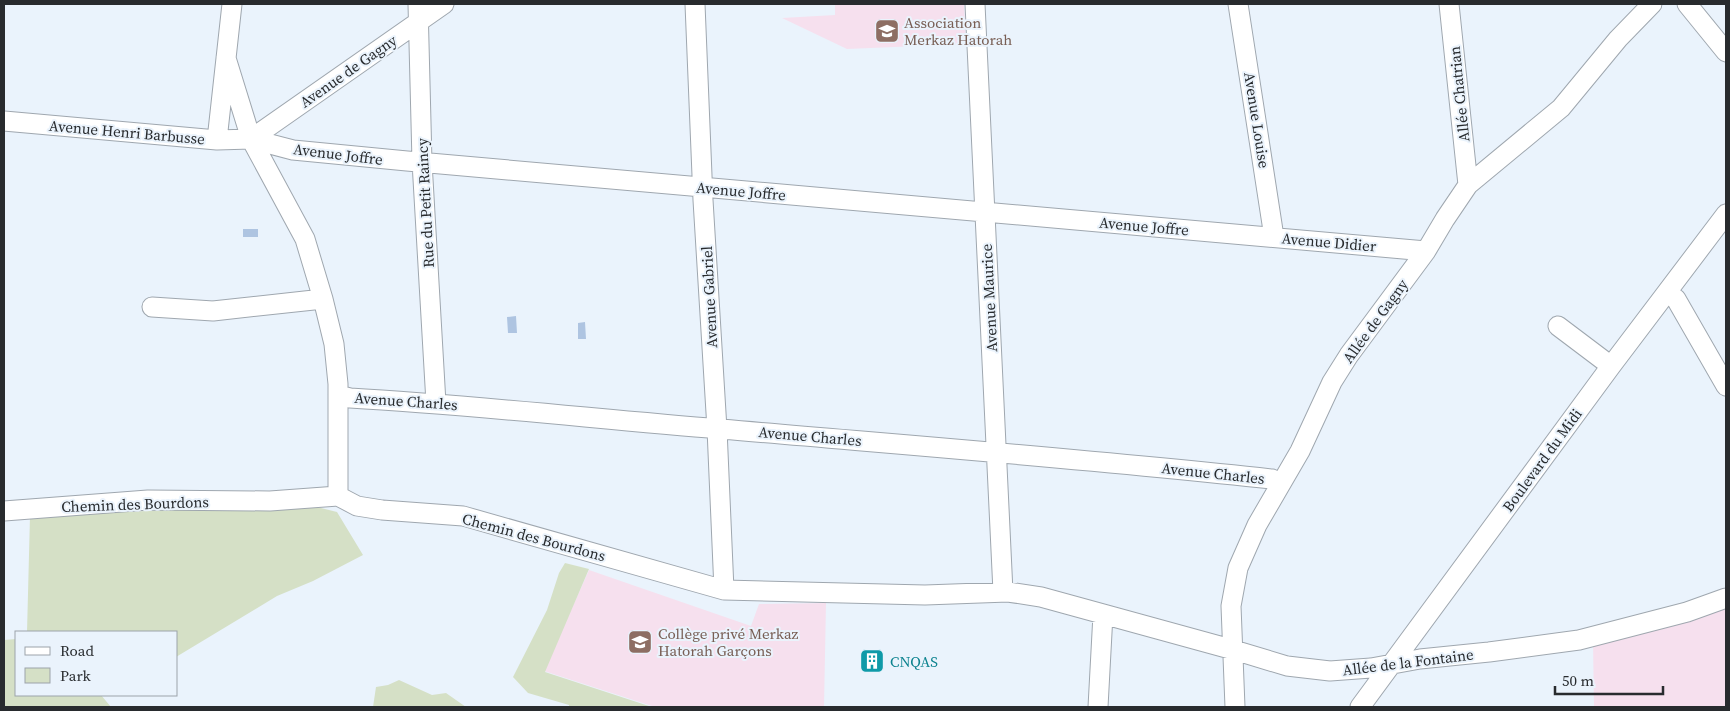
<svg xmlns="http://www.w3.org/2000/svg" width="1730" height="711" font-family="'Source Serif 4',serif">
	<style>
		.education { fill: #f6e0ee }
		.green { fill: #d5e0c6 }
		.water { fill: #aec4e1 }
		.lines { fill: none; stroke-linecap: round; stroke-linejoin: round }
		.minor-casing { stroke: #9fa7af; stroke-width: 21 }
		.minor { stroke: #fff; stroke-width: 19 }
		.labels { text-anchor: middle; dominant-baseline: central; stroke-width: 4; stroke-linejoin: round; paint-order: stroke }
		.education-label { font-size: 15px; fill: #785e54; stroke: #eaf3fc; text-anchor: start }
		.street-label { font-size: 15px; fill: #282b2e; stroke: #eaf3fc }
		.culture-label { font-size: 15px; fill: #0d838f; stroke: #eaf3fc; text-anchor: start }
	</style>
	<rect width="100%" height="100%" fill="#eaf3fc"/>
	<path class="education" d="M835,4h129l2,40 -119,5 -65,-31 53,-3z
		M589,570l162,56 8,-22 67,-1 -2,104h-169l-111,-36z
		M1726,603v104h-132l-1,-66z"/>
	<path class="green" d="M313,506l24,6 26,43 -50,26 -36,15 -101,61v-25h-149l3,-116 140,-6z
		M565,563l24,6 -44,103 107,35h-83v-2l-41,-12 -15,-16 34,-67 12,-37z
		M16,639v56h85l10,12h-107v-67z
		M399,680l33,15 14,-2 20,14h-93l3,-20 12,-2z"/>
	<path class="water" d="M243,229h15v8h-15z
		M516,316l1,17h-9l-1,-16z
		M585,322l1,17h-8v-16z"/>
	<g class="lines">
		<defs>
			<path id="minor" d="M418,4l4,158 14,241
				M695,4l8,196 14,229 7,161
				M975,4l28,588
				M1238,4l36,233
				M1449,4l19,181
				M1687,4l39,48
				M226,58l25,81 54,100 18,60 11,45 4,40v112
				M4,121l213,19 34,-1 42,11 114,11 1019,90
				M251,139l193,-135
				M217,140l15,-136
				M1667,293l9,6 50,87
				M152,307l61,4 110,-12
				M1558,326l53,40
				M338,395l12,3c124,7 247,21 371,31 184,16 367,30 551,50l9,4
				M4,511l144,-11 122,1 68,-5 19,10 25,4 81,6 261,74 201,5 83,-3 33,5 193,53 53,16 43,5 41,-3 49,-9 69,-7 90,-12 108,-28 39,-14
				M1098,707l5,-93
				M1235,707l-4,-101 7,-38 19,-43 43,-74 32,-69 17,-27 77,-104 19,-32 23,-34 93,-77 57,-69 34,-35
				M1360,707l251,-341 115,-152"/>
		</defs>
		<use href="#minor" class="minor-casing"/>
		<use href="#minor" class="minor"/>
	</g>
	<defs>
		<symbol id="school-square" viewBox="-11 -11 22 22"><rect x="-9" y="-9" width="18" height="18" rx="4" fill="#8d6e63" stroke="#eaf3fc"/><path d="M0-5L7-2L0 1L-7-2ZM-4 1L0 2.5L4 1V4Q0 6-4 4Z" fill="#fff"/></symbol>
		<symbol id="building-square" viewBox="-11 -11 22 22"><rect x="-9" y="-9" width="18" height="18" rx="4" fill="#0f9aa8" stroke="#eaf3fc"/><path d="M-4-6H4V6H1V3H-1V6H-4ZM-2.5-4.3h1.7v1.8h-1.7ZM.8-4.3h1.7v1.8H.8ZM-2.5-1h1.7V.8h-1.7ZM.8-1h1.7V.8H.8Z" fill="#fff"/></symbol>
	</defs>
	<g fill-rule="evenodd">
		<use href="#school-square" x="873" y="17" width="28" height="28"/>
		<use href="#school-square" x="626" y="628" width="28" height="28"/>
		<use href="#building-square" x="858" y="647" width="28" height="28"/>
	</g>
	<g class="labels">
		<g class="education-label">
			<text x="904" y="22">Association<tspan x="904" dy="17">Merkaz Hatorah</tspan></text>
			<text x="658" y="633">Collège privé Merkaz<tspan x="658" dy="17">Hatorah Garçons</tspan></text>
		</g>
		<g class="street-label">
			<text transform="translate(348 71) rotate(-35)">Avenue de Gagny</text>
			<text transform="translate(1459 94) rotate(-96)">Allée Chatrian</text>
			<text transform="translate(1257 120) rotate(81)">Avenue Louise</text>
			<text transform="translate(127 132) rotate(5)">Avenue Henri Barbusse</text>
			<text transform="translate(338 154) rotate(7)">Avenue Joffre</text>
			<text transform="translate(741 191) rotate(5)">Avenue Joffre</text>
			<text transform="translate(425 203) rotate(-93)">Rue du Petit Raincy</text>
			<text transform="translate(1144 226) rotate(5)">Avenue Joffre</text>
			<text transform="translate(1329 242) rotate(5)">Avenue Didier</text>
			<text transform="translate(709 297) rotate(-93)">Avenue Gabriel</text>
			<text transform="translate(989 298) rotate(-93)">Avenue Maurice</text>
			<text transform="translate(1375 321) rotate(-54)">Allée de Gagny</text>
			<text transform="translate(406 401) rotate(4)">Avenue Charles</text>
			<text transform="translate(810 436) rotate(5)">Avenue Charles</text>
			<text transform="translate(1542 460) rotate(-54)">Boulevard du Midi</text>
			<text transform="translate(1213 473) rotate(6)">Avenue Charles</text>
			<text transform="translate(135 504) rotate(-2)">Chemin des Bourdons</text>
			<text transform="translate(534 537) rotate(15)">Chemin des Bourdons</text>
			<text transform="translate(1408 662) rotate(-7)">Allée de la Fontaine</text>
		</g>
		<g class="culture-label">
			<text x="890" y="661">CNQAS</text>
		</g>
	</g>
	<rect width="1730" height="711" fill="none" stroke="#282b2e" stroke-width="10"/>
	<rect x="15" y="631" width="162" height="65" fill="#eaf3fc" stroke="#9ca3aa"/>
	<rect x="25" y="647" width="25" height="8" fill="#ffffff" stroke="#9ca3aa"/>
	<text x="60" y="656" font-size="15" fill="#282b2e">Road</text>
	<rect x="25" y="668" width="25" height="15" fill="#d5e0c6" stroke="#9ca3aa"/>
	<text x="60" y="681" font-size="15" fill="#282b2e">Park</text>
	<path d="M1555 686v8h108v-8" fill="none" stroke="#282b2e" stroke-width="2.5"/>
	<text x="1562" y="686" font-size="15" fill="#282b2e" stroke="#eaf3fc" stroke-width="4" paint-order="stroke">50 m</text>
</svg>
